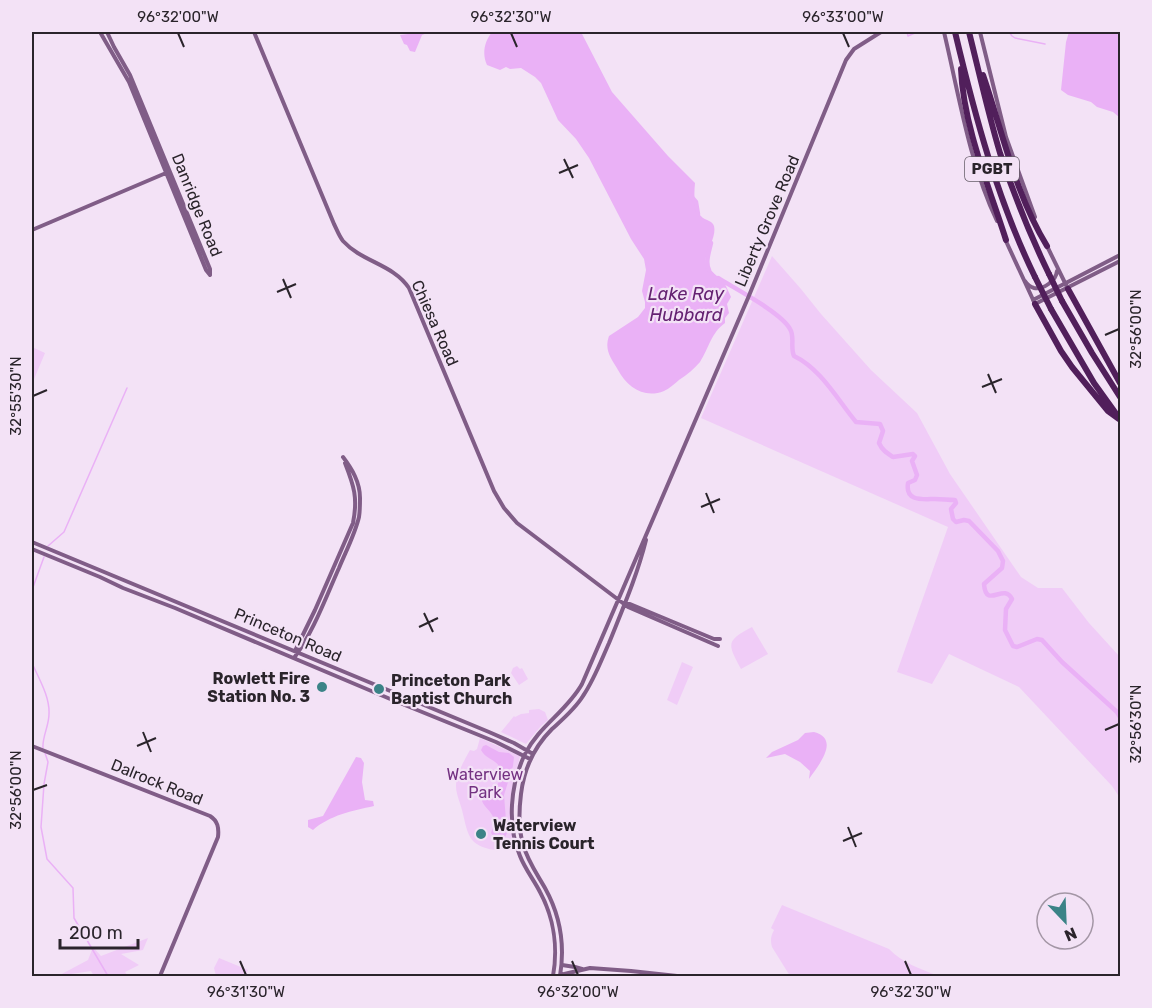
<svg xmlns="http://www.w3.org/2000/svg" width="1152" height="1008" font-family="Rubik,sans-serif">
	<style>
		.green { fill: #f0ccf7 }
		.water { fill: #eab1f6 }
		.lines { fill: none; stroke-linecap: round; stroke-linejoin: round }
		.stream { stroke: #eab1f6; stroke-width: 1.5 }
		.river { stroke: #eab1f6; stroke-width: 4.5 }
		.secondary { stroke: #805d87; stroke-width: 4 }
		.highway { stroke: #511f5b; stroke-width: 6 }
		.highway-bridge { stroke: #511f5b; stroke-width: 6 }
		.ticks { fill: none; stroke: #2a242b; stroke-width: 2 }
		.poi-dot { fill: #3b8387; stroke: #f3e2f6; stroke-width: 2 }
		.labels { text-anchor: middle; dominant-baseline: central; stroke-width: 4.5; stroke-linejoin: round; paint-order: stroke }
		.shield { fill: #f3e2f6; stroke: #665d68; stroke-width: 1.5 }
		.shield-label { font-size: 15px; font-weight: bold; fill: #2a242b }
		.street-label { font-size: 16px; fill: #2a242b; stroke: #f3e2f6 }
		.poi-label { font-size: 16px; font-weight: bold; fill: #2a242b; stroke: #f3e2f6; text-anchor: start }
		.park-label { font-size: 16px; fill: #733181; stroke: #f3e2f6 }
		.water-label { font-size: 18px; font-style: italic; fill: #652272; stroke: #f3e2f6 }
		.neatline { fill: none; stroke: #2a242b; stroke-width: 2 }
		.ticks-label { font-size: 15px; text-anchor: middle; fill: #2a242b }
	</style>
	<rect width="100%" height="100%" fill="#f3e2f6"/>
	<path class="green" d="M772,256l29,33 20,25 50,56 46,43 33,61 71,103 17,11h24l27,35 31,34v141l-8,-12 -93,-99 -70,-33 -17,30 -35,-12 51,-145 -247,-109z
		M32,347l13,6 -13,31z
		M752,627l16,27 -27,15c-14,-26 -15,-28 11,-42z
		M682,662l11,5 -16,38 -10,-5z
		M517,666l3,3 2,-1 6,11 -9,6 -8,-12 2,-5z
		M539,709l6,3 3,8 -7,6 -15,18 -25,-12 13,-16 1,1 6,-3 8,-1v-3z
		M480,738l40,18c-2,10 -5,19 -7,28 -5,19 -3,38 0,57l-18,9c-28,-4 -27,-17 -33,-40 -2,-8 -6,-16 -6,-24 0,-12 8,-25 14,-36l4,1 3,-2z
		M782,905l107,44c14,14 31,20 50,27h-149l-18,-29c-2,-7 -1,-11 2,-17l-3,-2z
		M148,938l-5,12 -22,4 18,11 -14,7 3,4h-34l-3,-5 -33,5 30,-16 5,-13 8,9z
		M219,958l29,12 -3,6h-29l-2,-8z"/>
	<path class="water" d="M406,32h24l-8,3 -7,17 -5,-1 -3,-6 -3,-1 -4,-9 8,-1v-2z
		M492,32h89l31,60 56,64 27,27c-1,11 -2,27 8,35 5,3 9,3 11,8 3,13 -11,28 -8,37 3,8 14,14 19,21 2,4 4,9 6,13l-4,7 2,9 -4,5v5c-14,10 -16,25 -25,39 -6,7 -13,13 -21,18 -5,4 -10,9 -15,11 -20,8 -37,-4 -46,-21 -7,-12 -14,-20 -9,-34l29,-19 7,-9v-6l-3,-11 4,-21 -2,-11 -13,-20 -42,-81 -13,-19 -18,-19 -17,-37 -6,-6 -14,-9 -11,1 -4,-2 -6,3 -13,-5c-5,-11 -3,-23 5,-33z
		M1069,32h46l5,4v92l-1,-11 -6,-5 -16,-5 -6,-5 -23,-7 -7,-5 5,-48z
		M814,732c27,7 4,34 -5,47l1,-8 -10,-9 -15,-8 -19,4 6,-6 26,-12 7,-7z
		M486,745l13,7 10,1 5,4 -1,9 -9,29 3,38 -2,4 -6,2 -4,-1 -4,-5c1,-3 2,-6 3,-10 1,-10 -9,-14 -12,-22 5,-14 17,-10 20,-28 -5,-16 -14,-11 -21,-23l2,-4z
		M356,757l5,1 3,5 -2,19 3,18 8,1 1,5c-22,5 -44,9 -61,24l-5,-3v-7l15,-4z"/>
	<g class="lines">
		<path class="stream" d="M907,32l1,4 9,-4
			M1009,32l3,4 3,2 30,6
			M48,546l16,-14 63,-144
			M32,590l12,-33
			M32,663c7,16 18,34 17,51 0,12 -7,23 -6,34
			M45,753l3,9 -4,22 -3,43 6,32 26,29 1,30 34,58"/>
		<path class="river" d="M690,195l6,7 2,12
			M709,270c-4,-8 0,-18 2,-27
			M718,278c16,10 64,35 72,51 5,7 0,19 4,27 27,13 43,43 62,66l24,2 3,7 -4,12c3,7 8,10 14,14l20,-3 2,2 -3,5 5,14 -2,5 -7,3c-3,19 15,16 27,16 7,0 13,1 20,1l1,3 -5,6 2,10 3,3 8,-2 5,1 29,30 5,10 -1,7 -18,16c2,26 20,-2 28,15l-6,10 -1,21 8,16 4,1 20,-8 5,1 20,22 55,50 3,5"/>
		<path class="secondary" d="M100,32l29,50 77,188 4,5
			M107,32l7,15 16,28 80,194v6
			M254,32l80,192c3,6 5,12 9,17 19,21 50,23 66,47l85,203 10,17 13,15 111,84 90,39
			M944,32c15,63 25,130 53,189
			M980,32l26,105 29,80
			M32,230l134,-57
			M1005,239l30,65 85,-43
			M1047,246l21,43
			M1025,281c2,3 5,6 9,7 9,2 22,-7 23,-17
			M1033,300l87,-45
			M32,542l457,190 25,11 19,11
			M32,549l68,28 23,11 52,20 220,93 101,41 34,17
			M626,604h4l84,35h6
			M295,651l20,-41 38,-87c5,-25 1,-37 -8,-60
			M294,658c19,-25 32,-61 45,-90 7,-17 16,-34 20,-51 1,-6 1,-13 1,-19 0,-16 -8,-29 -17,-41
			M32,746l178,70c8,5 9,12 8,21l-58,139
			M562,965l13,2 7,2
			M560,975l30,-7 41,3 46,5
			M553,976c5,-28 1,-58 -13,-84 -6,-12 -15,-23 -20,-36 -13,-31 -10,-71 5,-102 14,-28 42,-43 57,-70l166,-386 98,-238 8,-11 27,-17
			M560,976c5,-30 0,-61 -15,-88 -8,-14 -18,-28 -22,-44 -5,-16 -4,-34 -2,-50 3,-25 14,-48 31,-65 11,-10 23,-20 31,-33 11,-16 18,-35 26,-53 14,-35 28,-67 37,-103"/>
		<path class="highway" d="M955,32c20,84 42,167 80,245
			M969,32c10,40 19,81 31,121 14,42 30,82 49,121
			M961,69c2,55 28,118 45,171
			M983,75c20,58 32,119 64,171
			M1068,289l52,94
			M1062,301l30,52 28,44
			M1035,304l26,47 11,16 36,44 11,8
			M1051,309l43,74 23,32"/>
		<path class="highway-bridge" d="M1049,274l13,27
			M1035,277l16,32"/>
	</g>
	<path class="ticks" d="M178,33l6,14M511,33l6,14M843,33l6,14M564,159l9,19M559,173l19,-8M283,279l8,19M277,292l19,-8M1105,335l14,-6M988,374l8,19M982,387l20,-8M33,396l14,-6M706,493l8,20M701,507l19,-8M424,613l9,19M419,627l19,-9M1105,730l14,-6M143,732l8,20M137,746l19,-8M33,790l14,-5M848,827l8,20M843,841l19,-8M240,961l6,14M572,961l6,14M905,961l6,14"/>
	<g class="poi-dot">
		<circle cx="322" cy="687" r="6"/>
		<circle cx="379" cy="689" r="6"/>
		<circle cx="481" cy="834" r="6"/>
	</g>
	<g class="labels">
		<rect class="shield" x="965" y="157" width="54" height="24" rx="4.5"/>
		<g class="shield-label">
			<text x="992" y="169">PGBT</text>
		</g>
		<g class="street-label">
			<text transform="translate(197 205) rotate(68)">Danridge Road</text>
			<text transform="translate(767 221) rotate(-67)">Liberty Grove Road</text>
			<text transform="translate(435 323) rotate(66)">Chiesa Road</text>
			<text transform="translate(288 635) rotate(23)">Princeton Road</text>
			<text transform="translate(157 782) rotate(22)">Dalrock Road</text>
		</g>
		<g class="poi-label">
			<text x="310" y="678" text-anchor="end">Rowlett Fire<tspan x="310" dy="18">Station No. 3</tspan></text>
			<text x="391" y="680">Princeton Park<tspan x="391" dy="18">Baptist Church</tspan></text>
			<text x="493" y="825">Waterview<tspan x="493" dy="18">Tennis Court</tspan></text>
		</g>
		<g class="park-label">
			<text x="485" y="774">Waterview<tspan x="485" dy="18">Park</tspan></text>
		</g>
		<g class="water-label">
			<text x="686" y="294">Lake Ray<tspan x="686" dy="21">Hubbard</tspan></text>
		</g>
	</g>
	<rect width="1152" height="1008" fill="none" stroke="#f3e2f6" stroke-width="66"/>
	<g transform="translate(1065 921) rotate(157)"><circle r="28" fill="#f3e2f6" stroke="#a396a5" stroke-width="1.5"/>
	<path d="M0-4.5L10 22L0 15L-10 22Z" fill="#3b8387"/>
	<text y="-9" font-size="16" font-weight="bold" text-anchor="middle" fill="#2a242b">N</text>
	</g>
	<path d="M60 939v9h78v-9" fill="none" stroke="#2a242b" stroke-width="3"/>
	<text x="69" y="939" font-size="18" fill="#2a242b" stroke="#f3e2f6" stroke-width="4.5" paint-order="stroke">200 m</text>
	<rect x="33" y="33" width="1086" height="942" class="neatline"/>
	<g class="ticks-label">
		<text x="178" y="22">96°32'00"W</text>
		<text x="511" y="22">96°32'30"W</text>
		<text x="843" y="22">96°33'00"W</text>
		<text transform="translate(1136 329) rotate(-90)" y="5">32°56'00"N</text>
		<text transform="translate(16 396) rotate(-90)" y="5">32°55'30"N</text>
		<text transform="translate(1136 724) rotate(-90)" y="5">32°56'30"N</text>
		<text transform="translate(16 790) rotate(-90)" y="5">32°56'00"N</text>
		<text x="246" y="997">96°31'30"W</text>
		<text x="578" y="997">96°32'00"W</text>
		<text x="911" y="997">96°32'30"W</text>
	</g>
</svg>
